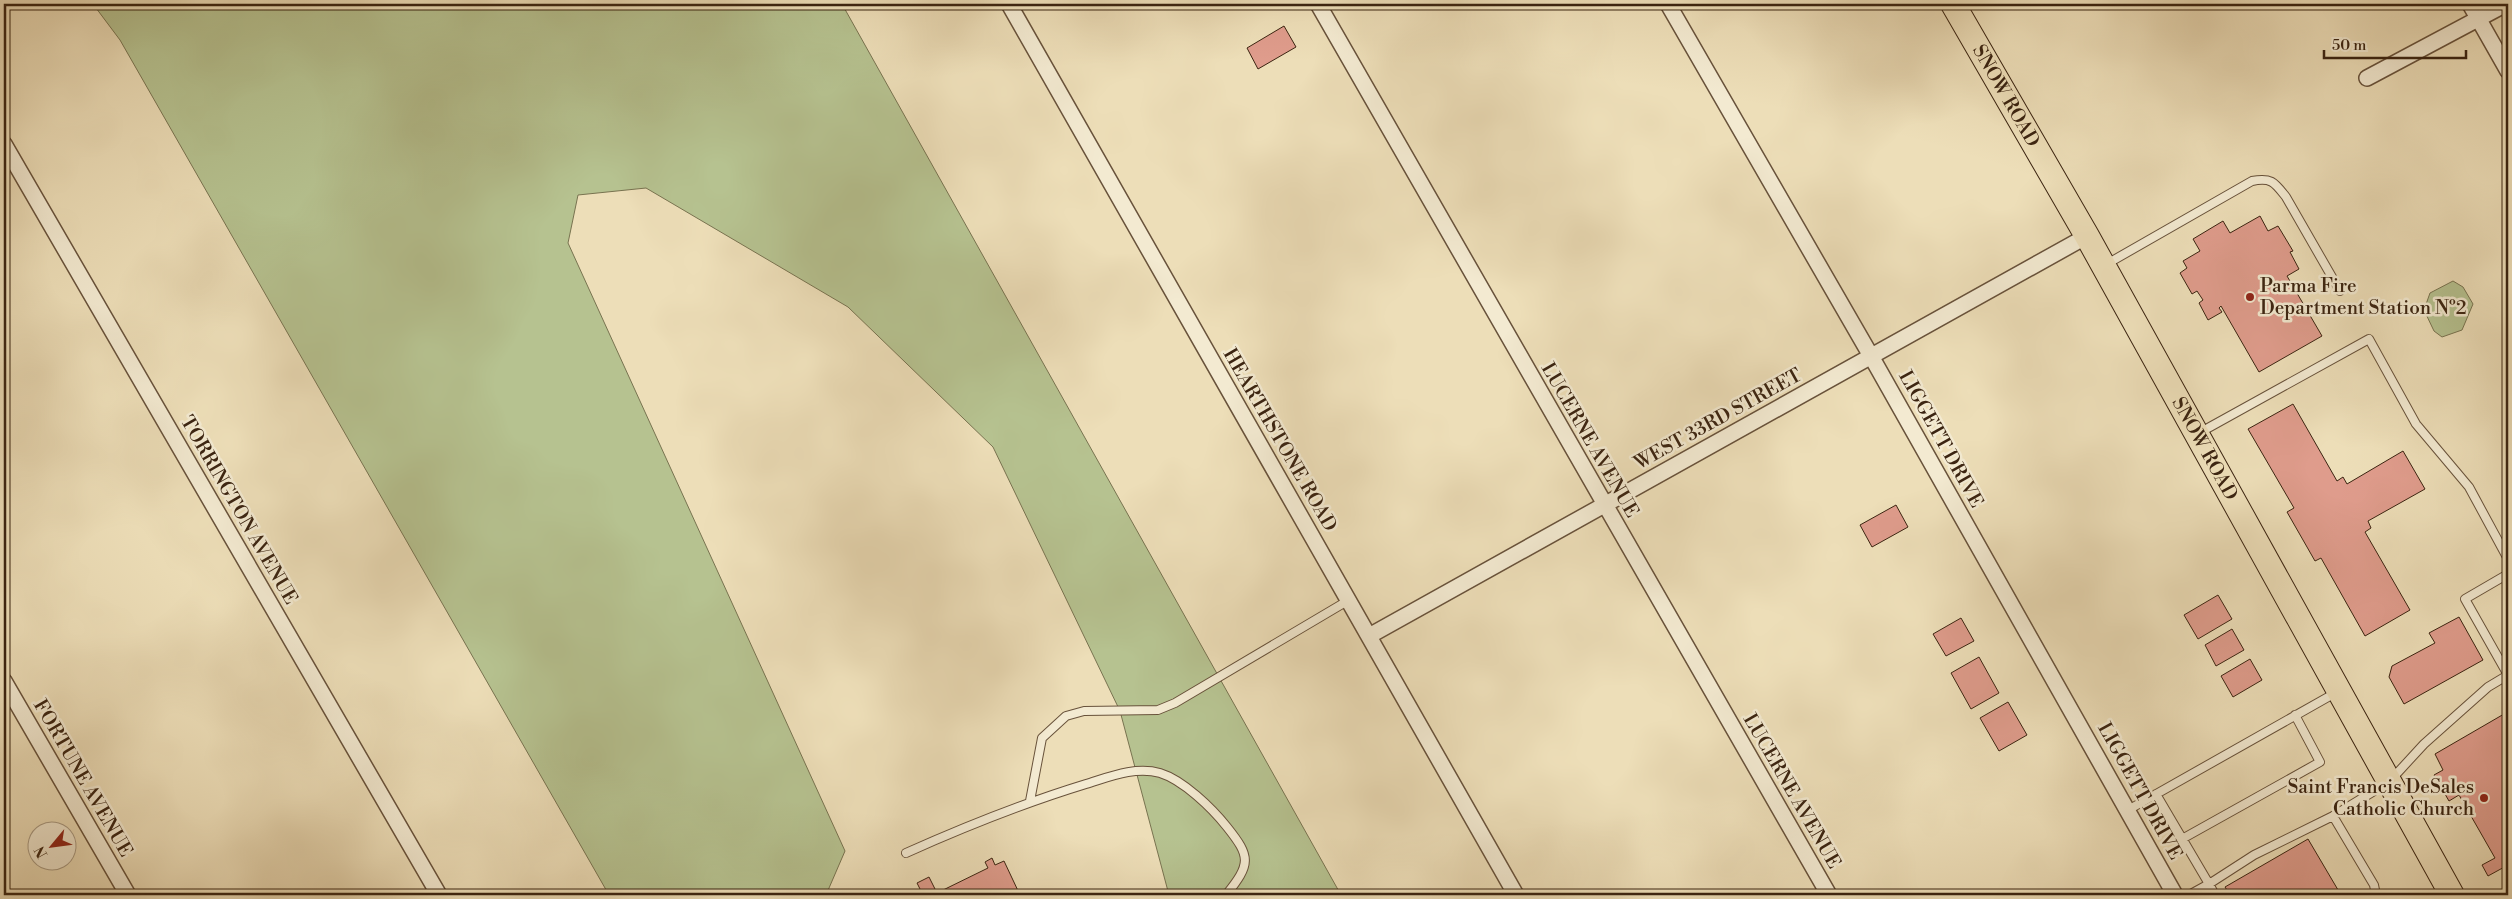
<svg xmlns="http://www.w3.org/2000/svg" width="2512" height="899" font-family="'Libre Bodoni',serif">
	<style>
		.green { fill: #b6c290; stroke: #787350 }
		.building { fill: #df9c8c; stroke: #3b2411 }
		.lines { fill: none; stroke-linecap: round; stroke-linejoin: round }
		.lane-casing { stroke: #68523b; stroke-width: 10 }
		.street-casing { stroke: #68523b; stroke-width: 18 }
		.primary-casing { stroke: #3b2411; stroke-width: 26 }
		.lane { stroke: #f3ead1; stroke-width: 8 }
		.street { stroke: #f3ead1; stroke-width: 15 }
		.primary { stroke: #eddeb8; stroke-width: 24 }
		.poi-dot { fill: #8f2418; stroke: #f3ead1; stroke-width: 2 }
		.labels { text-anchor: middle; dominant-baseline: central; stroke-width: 5; stroke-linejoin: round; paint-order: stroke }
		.street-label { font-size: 19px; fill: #3b2411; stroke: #f3ead1 }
		.poi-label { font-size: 19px; fill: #3b2411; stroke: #f3ead1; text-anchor: start }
	</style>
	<rect width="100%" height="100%" fill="#eddeb8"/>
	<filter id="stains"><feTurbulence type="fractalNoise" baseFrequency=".004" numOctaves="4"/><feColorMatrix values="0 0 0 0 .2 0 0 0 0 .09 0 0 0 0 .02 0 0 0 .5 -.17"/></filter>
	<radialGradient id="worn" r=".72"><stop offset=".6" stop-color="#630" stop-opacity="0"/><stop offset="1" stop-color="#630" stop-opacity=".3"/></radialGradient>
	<path class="green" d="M93,4h749l499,891h-172l-49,-184 -127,-264 -145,-140 -202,-119 -68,7 -10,48 277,608 -19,44h-217l-489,-855z
		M2453,281l10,6 10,17 -11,26 -20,7 -8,-6 -10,-21 6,-17z"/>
	<path class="building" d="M1284,26l12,21 -38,22 -11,-21z
		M2260,216l8,15 10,-5 15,25 -3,1 9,17 -12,7 35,60 -63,36 -38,-66 -2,2 3,4 -14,8 -9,-17 4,-3 -6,-9 -5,3 -12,-21 7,-5 -4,-7 17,-10 -7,-12 30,-18 7,12z
		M2293,404l44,77 6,-4 4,7 56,-33 22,38 -57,32 3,7 -6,4 45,78 -45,26 -44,-78 -6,3 -28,-49 7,-4 -46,-79z
		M1896,505l12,22 -36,20 -12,-22z
		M2218,595l14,24 -34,20 -14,-24z
		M2459,617l24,43 -79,44 -15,-27 3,-11 43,-23 -6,-10z
		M1961,618l13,23 -28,15 -13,-22z
		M2232,629l12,21 -28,16 -11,-21z
		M1979,657l20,36 -28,16 -20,-36z
		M2250,659l12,21 -29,17 -12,-21z
		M2008,702l19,33 -28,16 -19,-33z
		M2504,714l4,8v143l-20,11 -6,-11 13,-7 -36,-63 -10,6 -15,-26 9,-5 -8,-16z
		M2308,839l33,56h-111l-5,-8z
		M992,858l3,7 9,-4 16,34h-10l-2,-4 -10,4h-75l-6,-12 12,-6 8,16 51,-25 -3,-6z"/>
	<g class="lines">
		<defs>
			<path id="lane" d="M2105,265l147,-84c20,-4 23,2 34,16l54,94
				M2199,433l170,-94 47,85 53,63 39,72
				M2156,794l53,90 -20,11
				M1030,801l12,-63 24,-22 18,-5 74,-1 17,-7 174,-103
				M2128,810l209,-118
				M2333,816l41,69 2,10
				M2182,839l138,-77 -25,-47
				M906,853c58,-26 118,-50 180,-69 23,-7 49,-18 74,-11 23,7 52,35 67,54 24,30 24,37 -1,68
				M2215,895l-6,-11 45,-29 79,-39 56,-34 35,-38 64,-57 20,-12 -43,-76 43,-25"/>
			<path id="street" d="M1009,4l507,891
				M1318,4l511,891
				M1668,4l203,352 304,539
				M2470,4l38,67
				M2367,78l139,-74
				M4,144l435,751
				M1369,636l718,-400
				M4,681l124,214"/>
			<g id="primary">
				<path id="s1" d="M1953,4l134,232 365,659"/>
			</g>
		</defs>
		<use href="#lane" class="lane-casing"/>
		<use href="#street" class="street-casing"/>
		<use href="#primary" class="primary-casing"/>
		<use href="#lane" class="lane"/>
		<use href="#street" class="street"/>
		<use href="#primary" class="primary"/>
	</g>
	<g class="poi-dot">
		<circle cx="2250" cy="297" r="5"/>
		<circle cx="2484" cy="798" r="5"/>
	</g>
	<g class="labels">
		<g class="street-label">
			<text stroke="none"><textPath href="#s1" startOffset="106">SNOW ROAD</textPath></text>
			<text transform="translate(1718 419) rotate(-29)">WEST 33RD STREET</text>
			<text transform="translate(1941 439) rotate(61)">LIGGETT DRIVE</text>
			<text transform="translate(1280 440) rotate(60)">HEARTHSTONE ROAD</text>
			<text transform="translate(1590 440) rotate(60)">LUCERNE AVENUE</text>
			<text stroke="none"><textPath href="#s1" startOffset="511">SNOW ROAD</textPath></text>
			<text transform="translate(239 510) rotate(60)">TORRINGTON AVENUE</text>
			<text transform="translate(83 778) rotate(60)">FORTUNE AVENUE</text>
			<text transform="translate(1792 791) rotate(60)">LUCERNE AVENUE</text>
			<text transform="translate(2140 791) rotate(61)">LIGGETT DRIVE</text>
		</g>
		<g class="poi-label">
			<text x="2260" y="286">Parma Fire<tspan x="2260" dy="22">Department Station №2</tspan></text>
			<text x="2474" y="787" text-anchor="end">Saint Francis DeSales<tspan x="2474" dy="22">Catholic Church</tspan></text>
		</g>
	</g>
	<rect width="2512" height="899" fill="none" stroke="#eddeb8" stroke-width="20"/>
	<rect x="5" y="5" width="2502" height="889" fill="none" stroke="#3b2411" stroke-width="2.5"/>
	<rect x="10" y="10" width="2492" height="879" fill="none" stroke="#3b2411"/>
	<g transform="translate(52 846) rotate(241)"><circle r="24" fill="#f3ead1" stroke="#a99b84"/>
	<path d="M0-4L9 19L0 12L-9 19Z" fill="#8f2418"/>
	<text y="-8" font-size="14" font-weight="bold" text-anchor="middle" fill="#3b2411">N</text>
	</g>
	<path d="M2324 50v8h142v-8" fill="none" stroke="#3b2411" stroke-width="2.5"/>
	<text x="2332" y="50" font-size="15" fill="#3b2411" stroke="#f3ead1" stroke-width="4" paint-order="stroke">50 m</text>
	<rect width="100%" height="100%" filter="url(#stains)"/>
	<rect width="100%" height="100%" fill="url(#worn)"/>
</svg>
